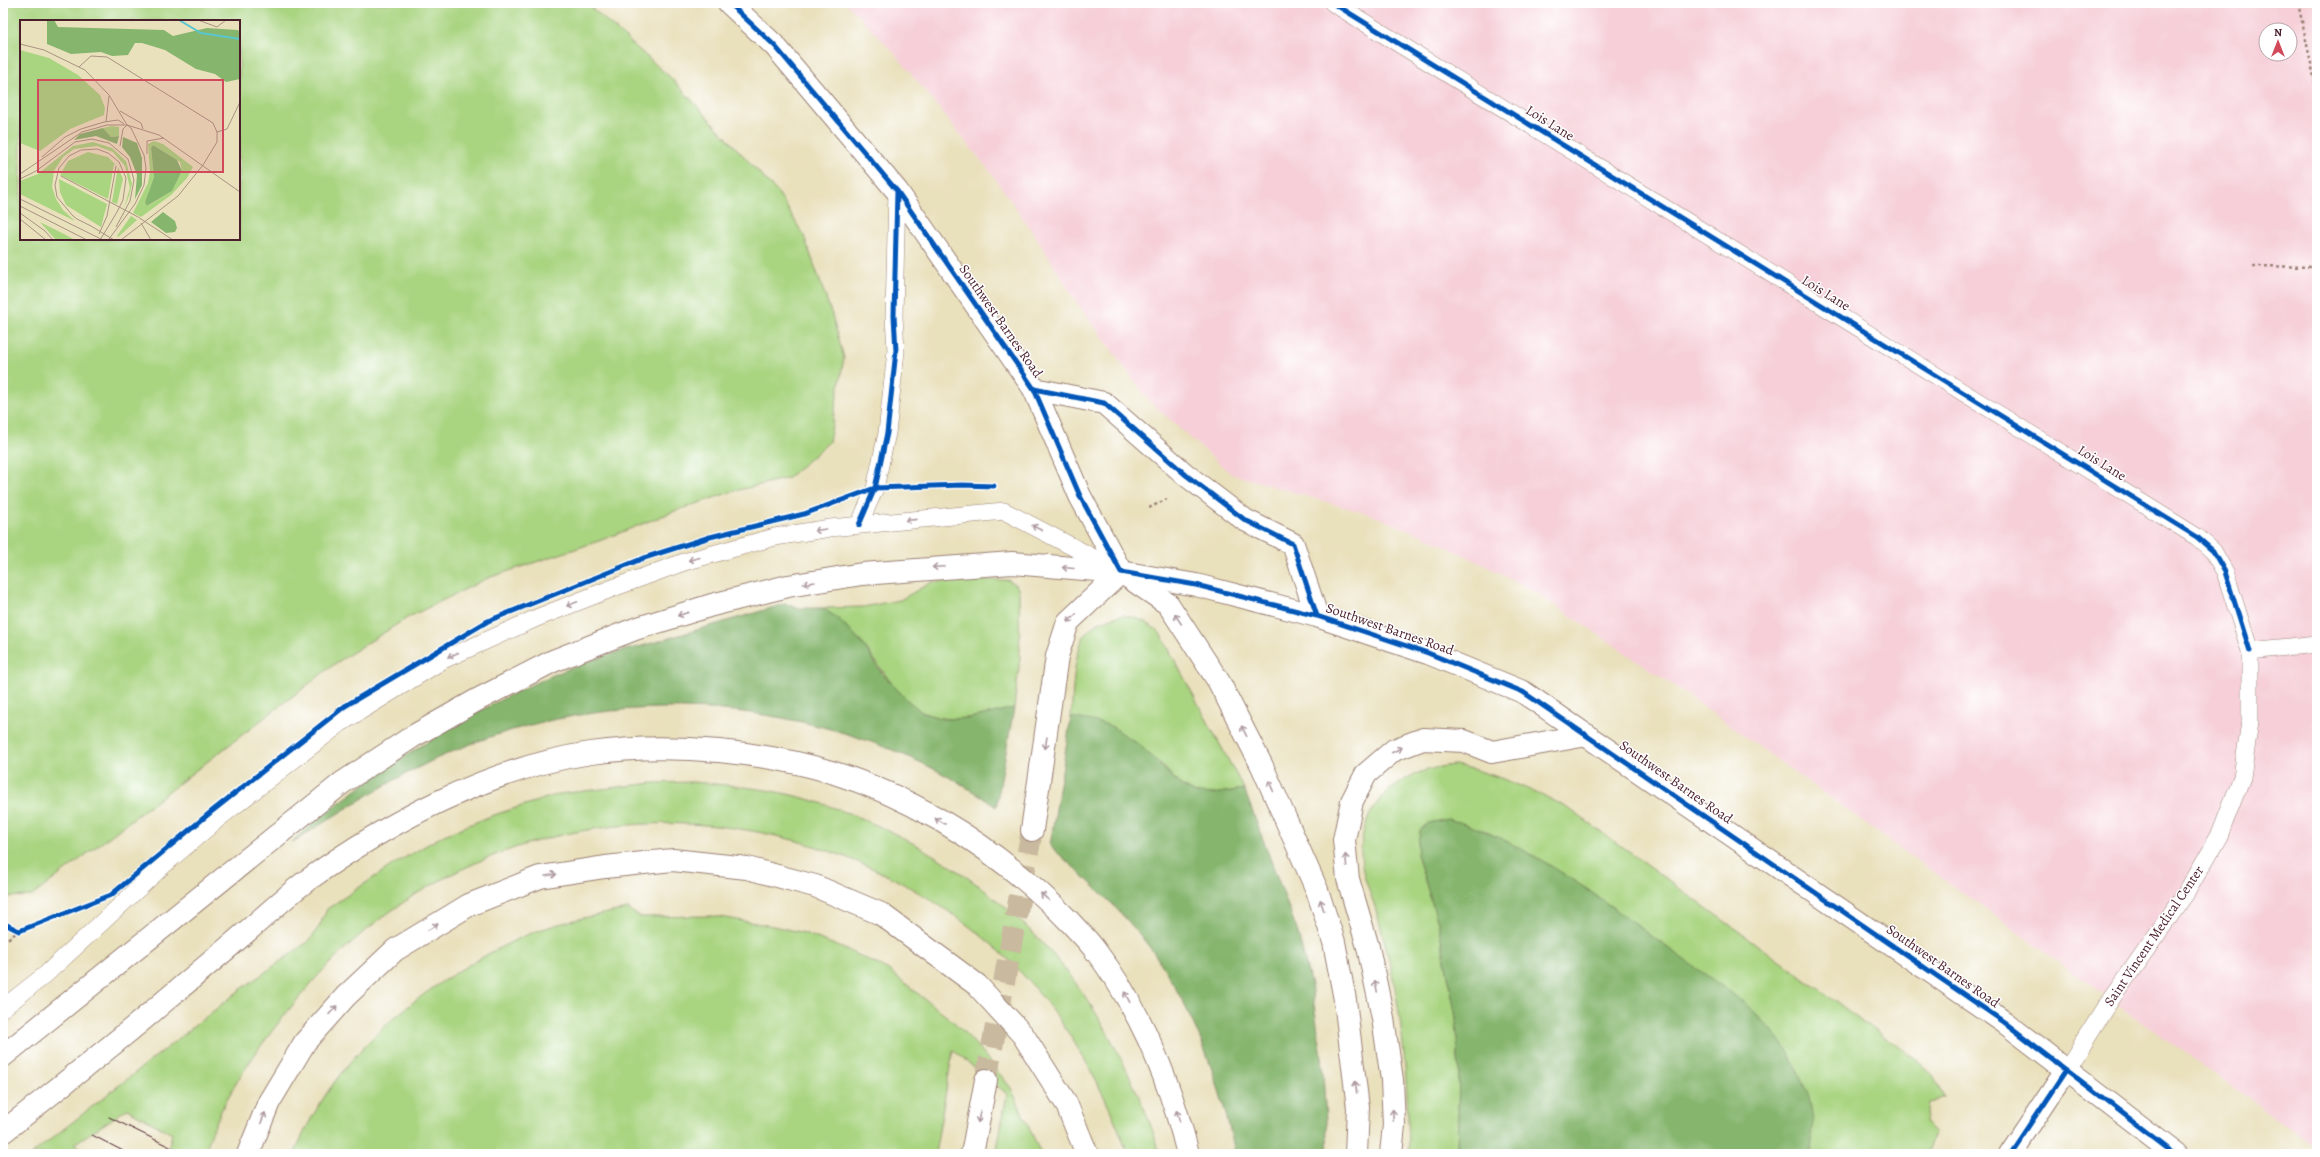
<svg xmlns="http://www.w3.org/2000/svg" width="2320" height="1157" font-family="Alegreya,serif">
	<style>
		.built { fill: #f6cfd8; fill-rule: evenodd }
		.green { fill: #a9d480; stroke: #7a7a56; fill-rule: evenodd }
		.forest { fill: #86b66e; stroke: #686a4c }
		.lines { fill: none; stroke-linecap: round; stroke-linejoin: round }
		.highway-tunnel { stroke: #c9b99f; stroke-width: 22; stroke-dasharray: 22 11; stroke-linecap: butt }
		.lane-casing { stroke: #9a8074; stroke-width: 18 }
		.secondary-casing { stroke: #9a8074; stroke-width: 24 }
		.primary-casing { stroke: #9a8074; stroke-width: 24 }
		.highway-casing { stroke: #9a8074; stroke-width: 24 }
		.path { stroke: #9a8074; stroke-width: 2.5; stroke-dasharray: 3 3; stroke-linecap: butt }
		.lane { stroke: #fff; stroke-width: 17 }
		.secondary { stroke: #fff; stroke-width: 22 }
		.primary { stroke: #fff; stroke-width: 22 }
		.highway { stroke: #fff; stroke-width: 22 }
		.tram { stroke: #4a1f2b; stroke-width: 1 }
		.cycleway-casing { stroke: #fff; stroke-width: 8 }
		.cycleway { stroke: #0057b8; stroke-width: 5 }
		.oneway { stroke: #ae9aa0 }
		.labels { text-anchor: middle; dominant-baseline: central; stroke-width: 3; stroke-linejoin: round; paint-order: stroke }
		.street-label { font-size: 14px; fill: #4a1f2b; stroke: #fff }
		.inset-river { fill: none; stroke: #59c6ce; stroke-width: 2 }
		.inset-road { fill: none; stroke: #a99382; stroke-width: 1 }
		.view { fill: #d1495b; fill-opacity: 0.15; stroke: #d1495b; stroke-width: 2 }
		.inset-edge { fill: none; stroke: #4a1f2b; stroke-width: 2 }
	</style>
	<rect width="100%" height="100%" fill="#fff"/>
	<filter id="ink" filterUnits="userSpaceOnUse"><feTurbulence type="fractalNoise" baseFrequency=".025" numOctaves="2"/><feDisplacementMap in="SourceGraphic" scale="8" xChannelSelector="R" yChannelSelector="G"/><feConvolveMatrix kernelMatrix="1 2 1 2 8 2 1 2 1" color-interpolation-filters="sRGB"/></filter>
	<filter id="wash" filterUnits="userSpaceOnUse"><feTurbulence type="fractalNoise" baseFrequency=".012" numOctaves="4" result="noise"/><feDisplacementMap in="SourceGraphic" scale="16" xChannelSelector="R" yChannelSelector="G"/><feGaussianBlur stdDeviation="0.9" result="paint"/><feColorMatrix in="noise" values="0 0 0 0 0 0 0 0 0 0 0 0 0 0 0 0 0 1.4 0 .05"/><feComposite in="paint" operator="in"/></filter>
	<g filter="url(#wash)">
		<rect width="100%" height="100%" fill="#e9e0bc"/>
		<path class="built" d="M846,3h1471v1145l-641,-461 -138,-93 -52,-28 -55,-27 -59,-24 -141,-41 -81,-72 -75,-102 -36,-59 -47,-67 -96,-119zM2266,30h24v24h-24z"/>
		<path class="green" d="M3,3h583l85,75 108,116 25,42 28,79 12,43 -15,84 -41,36 -57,14 -56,19 -76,30 -111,37 -81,40 -71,45 -304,233 -29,1zM21,21h218v218h-218z
			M1008,580l9,6 2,6 1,67 -6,49c-28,8 -62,17 -90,5 -22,-9 -44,-47 -58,-65 -12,-16 -27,-29 -43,-40l40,-1 37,-7 32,-18z
			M1123,615c16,3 25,7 37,18l84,156 -31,5 -17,-1 -17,-9 -20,-22 -88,-45c2,-23 2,-67 16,-85 8,-10 24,-14 36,-17z
			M1455,765c40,8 76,25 113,43l354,256 11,12 11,21 -16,7 -3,18 10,11 -8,21h-117l2,-6 -222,-257 -88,-51 -19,-10 -66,24 21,69 18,94 3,58 -2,79h-48c-1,-56 -4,-111 -14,-166 -5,-25 -11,-50 -18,-74 -4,-16 -13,-33 -15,-49 -8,-59 38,-96 93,-100z
			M693,782c46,4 94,8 139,25 95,34 185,95 245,178 17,23 31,48 44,74 15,30 30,62 39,95h-32c-27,-75 -70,-150 -130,-204 -205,-181 -519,-169 -696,44 -39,47 -81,100 -97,160h-38l5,-20 -45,-25 -53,35 19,10h-61l208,-164 69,-49 11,-16 7,-16 67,-45 50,-29 47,-19 68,-22 93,-11z
			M628,909l12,8 74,-1 59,10 31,7 46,18 37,18 68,54 22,23 34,42 30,66h-45l11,-60 -54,-44 -18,104h-641c37,-87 98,-144 178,-191 25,-14 50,-28 77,-36 26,-8 53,-13 79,-18z"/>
		<path class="forest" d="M785,604l13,4h25l17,12 25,27 17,26 24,26 17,14 21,6 26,-1 44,-10 -18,99c-149,-108 -371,-129 -540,-57 -58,24 -112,60 -165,93 21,-21 44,-37 68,-55 79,-57 188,-122 283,-142z
			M1071,717l31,6 11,4 28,19 38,38 17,9 17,1 31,-5 53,141 14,55 11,72 6,97h-93c-13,-67 -37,-131 -73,-189 -29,-45 -73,-84 -112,-119z
			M1448,819c82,21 167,91 235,140 32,23 70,45 93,77 27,37 44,71 34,118h-353l2,-79 -3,-58 -18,-94 -21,-69 3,-24 8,-7z"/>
	</g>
	<g filter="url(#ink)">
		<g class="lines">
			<path class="highway-tunnel" d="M986,1080l46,-250"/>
			<defs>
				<path id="lane" d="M1333,3l840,519 24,15 16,14 12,21 25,79v70l-8,56 -23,59 -33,57 -79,112 -41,65
					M859,525l16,-37 12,-55 9,-82 -2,-35 3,-125
					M2250,651l67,-7
					M3,1008l42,-33 120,-111 54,-46 122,-95 102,-63 96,-43 74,-29 71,-26 91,-25 55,-9 174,-17 113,59"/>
				<path id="secondary" d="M729,3l46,43 122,145 137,198 46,107 41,76
					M2010,1154l56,-84"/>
				<path id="primary" d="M1034,389l70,14 82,72 59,45 48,24 24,72
					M1121,572l75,13 121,31 111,37 95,39 481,330 172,132"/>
				<path id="highway" d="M1032,830l25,-174 11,-34 53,-50
					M3,1056l339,-273 70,-46 65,-37 76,-39 82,-32 77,-24 76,-19 74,-12 150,-11 109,9 47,32 51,78 43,84 55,124 17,52 11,58 13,108 -2,46
					M3,1132c55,-44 111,-87 164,-133 31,-26 62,-52 92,-78 15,-13 30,-27 46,-39 83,-60 184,-114 286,-129 42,-6 86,-6 128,-2 84,8 148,27 221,69 48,28 91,62 130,102 8,9 18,18 25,28 46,60 75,131 93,204
					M248,1154l21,-52 36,-60 41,-46 49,-46 74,-45 71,-28 65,-10 68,-7 74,8 68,18 66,28 96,71 46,50 43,68 21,51
					M972,1154l14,-74
					M1391,1154l3,-29 -2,-45 -9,-62 -15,-71 -20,-68 -4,-39 8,-39 14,-27 28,-24 29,-11 41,2 28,11 95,-17"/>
			</defs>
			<use href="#lane" class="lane-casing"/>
			<use href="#secondary" class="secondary-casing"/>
			<use href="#primary" class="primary-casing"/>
			<use href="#highway" class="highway-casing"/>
			<path class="path" d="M2298,3l19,88
				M2253,266l64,1
				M1149,508l18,-9
				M3,942l16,-11"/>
			<use href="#lane" class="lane"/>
			<use href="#secondary" class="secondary"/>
			<use href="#primary" class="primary"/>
			<use href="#highway" class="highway"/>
			<path class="tram" d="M109,1117l63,31
				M92,1135l37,19"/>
			<defs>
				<path id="cycleway" d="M729,3l46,43 122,145 137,198 46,107 41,76 75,13 121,31 111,37 95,39 481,330 172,132
					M1333,3l864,534 16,14 12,21 25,79
					M1034,389l70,14 82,72 59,45 48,24 24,72
					M859,525l16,-37 12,-55 9,-82 -2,-35 3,-125
					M3,923l16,8 92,-36 100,-83 134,-106 143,-85 156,-63 66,-21 94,-23 71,-26 87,-3 32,1
					M2010,1154l56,-84"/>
			</defs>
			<use href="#cycleway" class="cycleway-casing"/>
			<use href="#cycleway" class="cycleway"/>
		</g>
		<defs><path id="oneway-shaft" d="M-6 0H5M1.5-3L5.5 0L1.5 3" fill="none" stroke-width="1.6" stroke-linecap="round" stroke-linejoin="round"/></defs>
		<g class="oneway">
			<use href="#oneway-shaft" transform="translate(911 520) rotate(174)"/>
			<use href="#oneway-shaft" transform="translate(1037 528) rotate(-153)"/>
			<use href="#oneway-shaft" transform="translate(820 530) rotate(171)"/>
			<use href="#oneway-shaft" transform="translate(694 559) rotate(165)"/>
			<use href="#oneway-shaft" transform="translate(938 567) rotate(177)"/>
			<use href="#oneway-shaft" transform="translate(1068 568) rotate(-175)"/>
			<use href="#oneway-shaft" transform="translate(809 583) rotate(170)"/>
			<use href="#oneway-shaft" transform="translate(572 604) rotate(158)"/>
			<use href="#oneway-shaft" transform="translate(683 614) rotate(162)"/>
			<use href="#oneway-shaft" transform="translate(1072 618) rotate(135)"/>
			<use href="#oneway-shaft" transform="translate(1178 619) rotate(-124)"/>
			<use href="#oneway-shaft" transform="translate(453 655) rotate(156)"/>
			<use href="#oneway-shaft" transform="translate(1244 731) rotate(-117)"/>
			<use href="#oneway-shaft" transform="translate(1046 743) rotate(99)"/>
			<use href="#oneway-shaft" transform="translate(1397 750) rotate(-27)"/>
			<use href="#oneway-shaft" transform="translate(1271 786) rotate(-114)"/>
			<use href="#oneway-shaft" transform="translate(940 821) rotate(-150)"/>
			<use href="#oneway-shaft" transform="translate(1346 860) rotate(-96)"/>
			<use href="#oneway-shaft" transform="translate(551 875) rotate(-9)"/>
			<use href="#oneway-shaft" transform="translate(1045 897) rotate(-139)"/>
			<use href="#oneway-shaft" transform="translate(1322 905) rotate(-108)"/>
			<use href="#oneway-shaft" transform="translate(433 927) rotate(-31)"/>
			<use href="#oneway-shaft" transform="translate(1376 986) rotate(-102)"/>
			<use href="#oneway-shaft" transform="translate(1127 997) rotate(-118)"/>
			<use href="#oneway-shaft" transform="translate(333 1010) rotate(-48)"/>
			<use href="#oneway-shaft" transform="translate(1356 1087) rotate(-97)"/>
			<use href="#oneway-shaft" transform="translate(1393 1115) rotate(-93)"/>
			<use href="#oneway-shaft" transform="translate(1178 1116) rotate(-107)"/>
			<use href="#oneway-shaft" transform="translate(979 1117) rotate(101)"/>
			<use href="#oneway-shaft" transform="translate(263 1118) rotate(-68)"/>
		</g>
	</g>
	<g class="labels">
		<g class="street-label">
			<text transform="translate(1550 123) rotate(32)">Lois Lane</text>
			<text transform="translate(1826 293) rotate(32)">Lois Lane</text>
			<text transform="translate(1001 321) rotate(55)">Southwest Barnes Road</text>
			<text transform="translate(2102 463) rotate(32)">Lois Lane</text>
			<text transform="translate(1390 629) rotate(19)">Southwest Barnes Road</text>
			<text transform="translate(1676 782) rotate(35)">Southwest Barnes Road</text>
			<text transform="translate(2154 936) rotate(-56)">Saint Vincent Medical Center</text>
			<text transform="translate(1943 966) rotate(35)">Southwest Barnes Road</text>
		</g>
	</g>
	<g transform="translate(20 20)">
		<rect width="220" height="220" fill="#e9e0bc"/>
		<path d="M0,30l29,8 29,17 22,20 5,13 -1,7 -34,14 -30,22 -20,-8zM92,106l7,1v9l-8,1 -8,-9zM134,121l9,3 30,23 -6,11 -16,17 -30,22 -8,-4 15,-30 2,-11 -2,-28zM133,125l27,17 2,9 -10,20 -24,15 -3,-4 9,-25 -3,-29zM73,122l19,6 14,13 6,23 -3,12 -5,12 6,-20 -5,-22 -12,-14 -16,-6 -23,3 -11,8 -9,14 -2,16 4,12 7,11 12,11 -55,-27v-13l18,-7 35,-28zM68,132l20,5 10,10 5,12 -6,25 -5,-2 6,-35 -4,-3 -6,35 -48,-24 8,-14zM39,159l48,25 -6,23 -35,-22 -6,-13zM111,196l6,4 -19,17 -1,-1zM20,202l22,11 13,7h-19z" fill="#a9d480" fill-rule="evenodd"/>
		<path d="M27,0h7l4,7 106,3 9,6 34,-8 30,2 3,1v48l-14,3 -11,-8 -19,-5 -31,-19 -23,-7h-7l-7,12 -16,1 -11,-4 -30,2 -24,-10zM83,108l8,9 8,-1 -2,8 -21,-8 -22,4 6,-6zM103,117l14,6 5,15v27l-7,14 2,-24 -7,-18 -8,-10zM133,125l24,15 5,11 -10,20 -25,15 -2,-4 9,-25 -3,-29zM143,192l12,9 2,7 -2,4 -9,1 -15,-11z" fill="#86b66e"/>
		<path class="inset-river" d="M159,0l22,13 39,6"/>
		<path class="inset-road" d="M178,0l19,7 9,-7M0,24l24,6 41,20 24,25 18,30 32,10 81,57M59,47l12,-11 16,1 106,66 4,9v10l-14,23M100,91l21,12 2,6M86,102l3,-26M197,112l10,-3 13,-27M100,126l3,-17 4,-4M127,134v-13l17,-3M22,137l23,-20 16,-8 23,-7 14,-2 6,4M0,154l62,-42 25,-7h20l4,3 13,27 2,13 -2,17 -9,19 -26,35M41,156l77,41 35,23M0,159l16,-8 39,-29 17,-3 17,4 19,16 6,21 -4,21 -14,26M0,179l83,41M0,186l67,34M0,193l25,18 8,9M0,199l26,21M121,203l10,17M79,214l8,-18 9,-50M80,220l8,-13 9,-15 6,-12 3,-22 -7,-16 -11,-9 -11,-4 -16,1 -12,6 -10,12 -4,17 2,12 16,19 4,3 14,7 23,14M101,220l57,-44 25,-31"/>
		<path class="view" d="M18,60h185v92h-185z"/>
		<rect width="220" height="220" class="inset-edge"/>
	</g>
	<rect width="2320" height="1157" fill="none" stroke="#fff" stroke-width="16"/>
	<g transform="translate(2278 42)"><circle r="19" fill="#ffffff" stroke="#b7a5aa"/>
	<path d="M0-3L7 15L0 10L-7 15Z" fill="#d1495b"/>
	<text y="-6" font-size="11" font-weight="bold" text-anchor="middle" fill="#4a1f2b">N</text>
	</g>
</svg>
